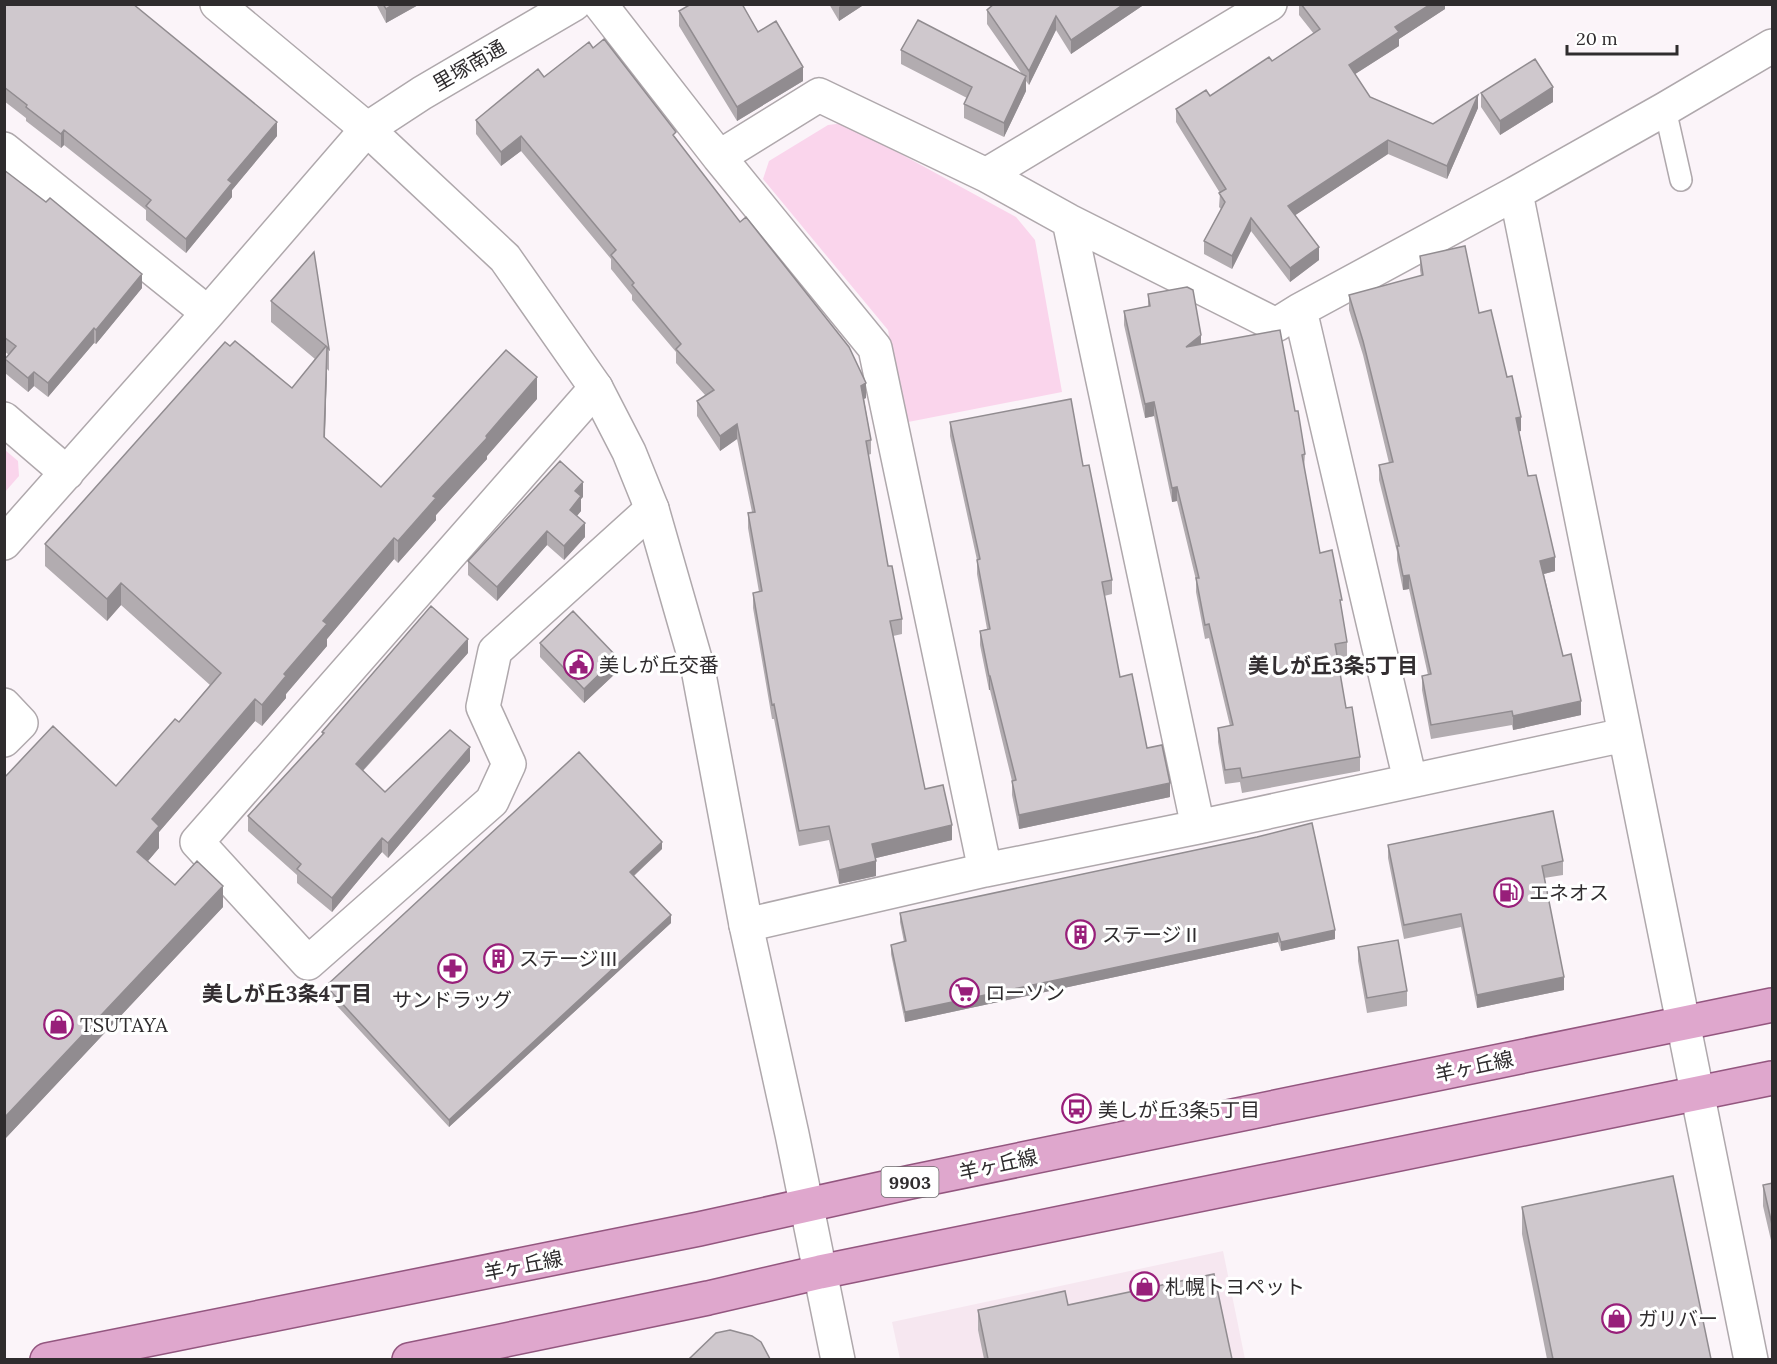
<svg xmlns="http://www.w3.org/2000/svg" width="1777" height="1364" font-family="Lora,'Noto Sans JP',serif">
	<style>
		.built { fill: #f6e7f0 }
		.green { fill: #fad5ec }
		.lines { fill: none; stroke-linecap: round; stroke-linejoin: round }
		.service-casing { stroke: #afa8ac; stroke-width: 24 }
		.minor-casing { stroke: #afa8ac; stroke-width: 36 }
		.tertiary-casing { stroke: #afa8ac; stroke-width: 36 }
		.primary-casing { stroke: #93567f; stroke-width: 36 }
		.service { stroke: #fff; stroke-width: 21 }
		.minor { stroke: #fff; stroke-width: 33 }
		.tertiary { stroke: #fff; stroke-width: 33 }
		.primary { stroke: #dfa7cd; stroke-width: 33 }
		.wall { fill: #b2acb0 }
		.shaded-wall { fill: #918c90 }
		.building { fill: #cfc8cd; stroke: #918c90; stroke-width: 1.5 }
		.labels { text-anchor: middle; dominant-baseline: central; stroke-width: 6; stroke-linejoin: round; paint-order: stroke }
		.shield { fill: #fff; stroke: #6d6b6d; stroke-width: 1.5 }
		.shield-label { font-size: 18px; font-weight: bold; fill: #2f2c2e }
		.street-label { font-size: 20px; fill: #2f2c2e; stroke: #fff }
		.poi-label { font-size: 20px; fill: #2f2c2e; stroke: #fff; text-anchor: start }
		.neighbourhood-label { font-size: 21px; font-weight: bold; fill: #332e31; stroke: #fff }
	</style>
	<rect width="100%" height="100%" fill="#fbf4f9"/>
	<path class="built" d="M1223,1251l22,108h-345l-8,-37z"/>
	<path class="green" d="M844,123l172,94 19,23 27,152 -159,31 -15,-93 -125,-151 6,-18 59,-36z
		M5,450l13,11 1,15 -14,16z"/>
	<g class="lines">
		<defs>
			<path id="service" d="M1665,109l16,71"/>
			<path id="minor" d="M600,4l119,153 156,191 110,522
				M4,149l204,164
				M719,157l100,-62 167,80 83,46 207,104 24,-15 216,-117
				M986,175l284,-171
				M1069,221l129,606
				M1300,310l110,470
				M596,388l-399,454 111,121 184,-162 17,-37 -26,-57 12,-56 157,-142
				M4,419l63,54
				M4,543l204,-230 159,-184
				M4,705l17,18 -17,17
				M746,925l239,-55 213,-43 426,-92
				M1751,1360l-235,-1167 149,-84 107,-63"/>
			<path id="tertiary" d="M217,4l150,125 138,129 91,130 33,64 23,57 46,160 48,256 46,209 46,226
				M367,129l55,-36 152,-89"/>
			<path id="primary" d="M47,1360l652,-131 212,-47 861,-177
				M409,1360l299,-62 112,-26 952,-194"/>
		</defs>
		<use href="#service" class="service-casing"/>
		<use href="#minor" class="minor-casing"/>
		<use href="#tertiary" class="tertiary-casing"/>
		<use href="#primary" class="primary-casing"/>
		<use href="#service" class="service"/>
		<use href="#minor" class="minor"/>
		<use href="#tertiary" class="tertiary"/>
		<use href="#primary" class="primary"/>
	</g>
	<path class="wall" d="M4,4l273,132 -45,54v7l-46,56 -40,-33v-10l-82,-65 -3,3 -35,-27v-3l-22,-17z
		M376,4h44l-34,19z
		M688,4h54l16,28 45,49 -66,40 -58,-95v-15l9,-5z
		M829,4h36l-26,17z
		M994,4h151l-74,50 -15,-24 -27,55 -3,-4v10l-22,46 -40,-19v-14l3,-6 -66,-34v-14l121,24 -35,-50v-14z
		M1299,4h146v5l-46,30v7l-44,28 15,23 63,27 45,-16 -31,71 -59,-25 -93,61 24,45 -29,22 -39,-51 -19,38 -28,-15v-13l17,-32 -2,-2 1,-14 -44,-71v-13l34,-13 62,-35 42,-27 -15,-19z
		M593,48l83,91 190,259 -2,1 7,41v14l-3,1 20,111 14,53v15l-9,2 32,153 27,51 -76,18v18l-37,8 -10,-44 -30,6 -25,-127h-2l-19,-111v-15l6,-1 -11,-64v-15l4,-1 -15,-73 -17,12 -23,-35v-15l9,-5 -30,-33v-11l-44,-52v-5l-21,-26v-10l-90,-108 -20,15 -25,-32v-14l68,-43z
		M1481,93l72,9 -53,33 -19,-28z
		M4,170l138,118 -46,56 -2,-1 -46,54 -14,-11 -6,6 -23,-19v-14l4,-4 -5,-4z
		M1420,256l59,57 28,64 14,54h-2l9,45 27,95 -11,3 19,82 18,59 -68,15 -1,-5 -81,14 -9,-49v-14l6,-1 -19,-86 -6,1 -6,-30v-8l-18,-72v-15l10,-2 -26,-108 -14,-45v-15l72,-19 -1,-6z
		M1148,294l53,50 94,67 10,43 -1,15 16,84 22,58 5,31v14l-10,2 9,50 14,49v14l-118,22 -2,-11 -15,2 -7,-42v-14l12,-2 -21,-88 -4,1 -9,-47v-12l-19,-79 -5,1 -18,-86 -9,2 -21,-93v-14l24,-5z
		M271,301l58,48v22l-2,-2 -2,69 56,49 156,-88 -50,57v3l-51,56v5l-38,43 -4,-4 -67,80v7l-41,48v4l-24,28 -7,-5 -96,111v16l-12,14 28,23 48,22 -219,233v-362l112,8 63,-64 31,-37 -89,-80 -14,16 -62,-55v-22l185,-198 62,42 23,-29 -44,-37z
		M950,422l133,44 29,114v14l-8,2 16,81 27,71 23,49 -151,32 -7,-34v-14l-22,-91h-1l-9,-45v-14l7,-2 -10,-55v-14l-27,-124z
		M583,497l-2,2v12l-4,5 8,21 -21,23 -17,-15 -50,56 -29,-26v-14z
		M540,643l77,29 -33,31 -44,-46z
		M468,653l-105,118 22,21 85,-31 -82,97 -6,-6 -50,60 -35,-29v-8l-49,-44v-15l74,-80v-4z
		M1257,837l78,102 -54,12 -3,-9 -373,80 -14,-68v-9l13,-3 -4,-20v-9z
		M1388,845l175,16v14l-19,3 20,112 -87,18 -16,-81 -57,12 -16,-81z
		M662,849l-28,27 37,47 -222,204 -123,-133v-8z
		M1358,947l49,44v15l-40,7 -9,-52z
		M1773,1183v66l-10,-43v-21z
		M1522,1207l189,152h-164l-25,-125z
		M1068,1305l164,54h-248l-6,-29v-20z"/>
	<path class="shaded-wall" d="M394,4h26l-34,19v-14z
		M842,4h23l-26,17v-14z
		M1124,4h21l-74,50v-14z
		M1431,4h14v5l-46,30v7l-50,32v-13l46,-38z
		M1056,16v14l-27,55v-14z
		M803,67v14l-66,40v-14z
		M1026,76v15l-22,46v-14z
		M1553,87v15l-53,33v-14z
		M1478,95v13l-31,71v-13z
		M277,122v14l-45,54v7l-46,56v-14l42,-59z
		M64,130v15l-3,3v-14z
		M521,136v15l-20,15v-14z
		M1388,140v14l-100,66v-14z
		M1251,218v13l-19,38v-13z
		M1319,247v13l-29,22v-14z
		M142,274v14l-46,56v-14z
		M94,328v15l-46,54v-14z
		M1201,335v14l-15,-2z
		M327,347v22l-3,90v-22z
		M34,372v14l-6,6v-14z
		M537,377v22l-50,57v3l-51,56v5l-38,43v-22l35,-45z
		M866,383v15l-5,2v-14z
		M1154,402v14l-9,2v-14z
		M1521,417v14l-5,1v-14z
		M737,424v15l-17,12v-15z
		M583,482v15l-2,2v12l-11,13v-14l5,-19z
		M1177,487v14l-5,1v-14z
		M585,523v14l-21,23v-14z
		M547,531v14l-50,56v-14z
		M394,538v21l-67,80v7l-41,48v4l-24,28v-21l61,-84z
		M1555,557v14l-15,4v-14z
		M1409,575v14l-6,1v-14z
		M121,583v22l-14,16v-22z
		M468,639v14l-112,125v-14z
		M617,657v15l-33,31v-14z
		M989,676h1v14h-1z
		M255,699v22l-96,111v16l-22,26v-22l15,-33z
		M1581,701v14l-68,15v-14z
		M470,747v14l-82,97v-15z
		M1170,783v14l-151,32v-14z
		M952,825v15l-80,19v-15z
		M382,838v14l-50,60v-14z
		M662,842v7l-32,30v-7z
		M876,861v15l-37,8v-14z
		M223,886v21l-219,233v-22z
		M671,915v8l-222,204v-7z
		M1335,930v9l-54,12v-9z
		M1278,933v9l-373,80v-10z
		M1564,977v13l-87,18v-13z"/>
	<path class="building" d="M4,4h129l144,118 -49,58 4,3 -46,56 -40,-33 5,-6 -87,-70 -3,4 -35,-27 1,-2 -23,-18z
		M383,4h11l-8,5z
		M691,4h51l16,28 18,-11 27,46 -66,40 -58,-96z
		M994,4h130l-53,36 -15,-24 -27,55 -42,-61z
		M1301,4h130l-36,23 4,5 -50,33 21,32 63,27 45,-29 -31,71 -59,-26 -100,66 31,41 -29,21 -39,-50 -19,38 -28,-15 21,-39 -6,-9 7,-4 -50,-80 30,-19 4,6 59,-39 3,4 48,-32z
		M918,20l108,56 -22,47 -40,-19 8,-17 -71,-37z
		M604,39l72,93 -3,3 67,87 6,-5 103,130 17,36 -5,3 10,54 -5,1 22,125h4l10,53 -12,2 35,168 18,-4 9,40 -80,19 4,17 -37,9 -10,-44 -30,5 -25,-127 -2,1 -19,-112 9,-2 -14,-78 7,-1 -18,-88 -17,12 -23,-35 17,-11 -38,-41 5,-5 -49,-59 2,-2 -23,-28 5,-5 -95,-114 -20,16 -25,-32 62,-51 6,8 45,-35 4,6z
		M1535,59l18,28 -53,34 -19,-28z
		M4,170l42,32 4,-4 92,76 -46,56 -2,-2 -46,55 -14,-11 -6,6 -23,-19 11,-13 -12,-9z
		M1465,246l14,67 12,-3 16,67 5,-1 9,41 -5,1 12,58 8,-1 19,82 -15,4 23,95 8,-2 10,47 -68,15 -1,-5 -81,14 -9,-49 9,-2 -22,-99 -6,1 -6,-30h2l-20,-81 14,-3 -30,-121 -14,-46 74,-20 -3,-19z
		M314,252l15,97 -2,-2 -3,90 57,50 125,-137 31,27 -51,59 1,2 -54,58 3,2 -38,43 -4,-3 -71,83 4,3 -43,50 2,2 -24,29 -7,-6 -103,120 7,7 -22,26 38,33 22,-24 26,25 -219,232v-340l49,-52 63,60 59,-67 4,3 42,-49 -100,-90 -14,16 -62,-55 180,-202 5,4 5,-5 57,47 34,-42 -55,-45z
		M1187,287l6,3 8,45 -15,12 94,-17 15,81h3l7,43 -3,1 18,98 12,-3 10,50h-2l7,42 -12,2 11,64 6,-1 8,50 -118,21 -2,-10 -15,2 -7,-42 15,-3 -24,-101 -4,1 -9,-47h3l-22,-91 -5,1 -18,-86 -9,2 -21,-93 26,-5 -2,-12z
		M1071,399l12,67 6,-1 23,115 -10,2 18,95 12,-3 15,74 15,-3 8,38 -151,32 -7,-34 4,-1 -26,-104h-1l-9,-45 10,-2 -13,-69 3,-1 -30,-137z
		M560,461l23,21 -8,9 6,5 -11,14 15,13 -21,23 -17,-15 -50,56 -29,-26z
		M431,606l37,33 -112,125 29,28 65,-62 20,17 -82,96 -6,-5 -50,60 -35,-29 4,-5 -53,-48 76,-83 -2,-1z
		M573,611l44,46 -33,32 -44,-46z
		M579,752l83,90 -32,30 41,43 -222,205 -123,-134z
		M1553,811l10,50 -21,5 22,111 -87,18 -16,-81 -57,11 -16,-80z
		M1312,823l23,107 -54,12 -3,-9 -373,79 -14,-67 15,-4 -6,-28 357,-76z
		M1398,940l9,51 -40,7 -9,-51z
		M1673,1176l38,183h-158l-31,-152z
		M1773,1183v46l-10,-44z
		M1214,1274l18,85h-244l-10,-49 87,-19 3,14z
		M730,1330l22,6 9,6 9,17h-81l27,-26z"/>
	<defs>
		<symbol id="civic-ring" viewBox="-11 -11 22 22"><circle r="9.5" fill="#fff" stroke="#981f7a" stroke-width="1.5"/><path d="M-.6-6.5H3V-4.5H.6V-3L4-1V1h2V6H-6V1h2V-1L-.6-3ZM-1.2 2.5V6h2.4V2.5Z" fill="#981f7a"/></symbol>
		<symbol id="fuel-ring" viewBox="-11 -11 22 22"><circle r="9.5" fill="#fff" stroke="#981f7a" stroke-width="1.5"/><path d="M-5.5-6h7V0h2V4h1.3V-2.5L3-4.5l.8-.8L6-3V5H2.5V1h-1V6h-7ZM-4.2-4.7v3.2H.2V-4.7Z" fill="#981f7a"/></symbol>
		<symbol id="building-ring" viewBox="-11 -11 22 22"><circle r="9.5" fill="#fff" stroke="#981f7a" stroke-width="1.5"/><path d="M-4-6H4V6H1V3H-1V6H-4ZM-2.5-4.3h1.7v1.8h-1.7ZM.8-4.3h1.7v1.8H.8ZM-2.5-1h1.7V.8h-1.7ZM.8-1h1.7V.8H.8Z" fill="#981f7a"/></symbol>
		<symbol id="pharmacy-ring" viewBox="-11 -11 22 22"><circle r="9.5" fill="#fff" stroke="#981f7a" stroke-width="1.5"/><path d="M-2-6h4v4h4v4h-4v4h-4v-4h-4v-4h4Z" fill="#981f7a"/></symbol>
		<symbol id="supermarket-ring" viewBox="-11 -11 22 22"><circle r="9.5" fill="#fff" stroke="#981f7a" stroke-width="1.5"/><path d="M-6-5.5h2.5l.6 2H6L4.5 2H-2.5L-4.4-4H-6ZM-1.5 3.2a1.3 1.3 0 1 0 .1 0ZM3 3.2a1.3 1.3 0 1 0 .1 0Z" fill="#981f7a"/></symbol>
		<symbol id="shop-ring" viewBox="-11 -11 22 22"><circle r="9.5" fill="#fff" stroke="#981f7a" stroke-width="1.5"/><path d="M-5-2.5h2.3a2.7 3.5 0 0 1 5.4 0H5L5.5 6h-11ZM-1.5-2.5h3a1.5 2.3 0 0 0-3 0Z" fill="#981f7a"/></symbol>
		<symbol id="bus-ring" viewBox="-11 -11 22 22"><circle r="9.5" fill="#fff" stroke="#981f7a" stroke-width="1.5"/><path d="M-5-6H5V4H4V6H2V4H-2V6H-4V4H-5ZM-3.5-4V0h7V-4ZM-3.5 1.2v1.5H-2V1.2ZM2 1.2v1.5H3.5V1.2Z" fill="#981f7a"/></symbol>
	</defs>
	<g fill-rule="evenodd">
		<use href="#civic-ring" x="562" y="648" width="33" height="33"/>
		<use href="#fuel-ring" x="1492" y="876" width="33" height="33"/>
		<use href="#building-ring" x="1064" y="918" width="33" height="33"/>
		<use href="#building-ring" x="482" y="942" width="33" height="33"/>
		<use href="#pharmacy-ring" x="436" y="952" width="33" height="33"/>
		<use href="#supermarket-ring" x="948" y="976" width="33" height="33"/>
		<use href="#shop-ring" x="42" y="1008" width="33" height="33"/>
		<use href="#bus-ring" x="1060" y="1092" width="33" height="33"/>
		<use href="#shop-ring" x="1128" y="1270" width="33" height="33"/>
		<use href="#shop-ring" x="1600" y="1302" width="33" height="33"/>
	</g>
	<g class="labels">
		<rect class="shield" x="881.5" y="1167" width="57" height="30" rx="4.5"/>
		<g class="shield-label">
			<text x="910" y="1182">9903</text>
		</g>
		<g class="street-label">
			<text transform="translate(469 65) rotate(-30)">里塚南通</text>
			<text transform="translate(1474 1066) rotate(-12)">羊ヶ丘線</text>
			<text transform="translate(998 1164) rotate(-12)">羊ヶ丘線</text>
			<text transform="translate(523 1265) rotate(-11)">羊ヶ丘線</text>
		</g>
		<g class="poi-label">
			<text x="599" y="664">美しが丘交番</text>
			<text x="1529" y="892">エネオス</text>
			<text x="1102" y="934">ステージⅡ</text>
			<text x="519" y="958">ステージⅢ</text>
			<text x="985" y="992">ローソン</text>
			<text x="452" y="999" text-anchor="middle">サンドラッグ</text>
			<text x="80" y="1024">TSUTAYA</text>
			<text x="1098" y="1109">美しが丘3条5丁目</text>
			<text x="1165" y="1286">札幌トヨペット</text>
			<text x="1638" y="1318">ガリバー</text>
		</g>
		<g class="neighbourhood-label">
			<text x="1333" y="665">美しが丘3条5丁目</text>
			<text x="287" y="993">美しが丘3条4丁目</text>
		</g>
	</g>
	<rect width="1777" height="1364" fill="none" stroke="#2f2c2e" stroke-width="12"/>
	<path d="M1567 45v9h110v-9" fill="none" stroke="#2f2c2e" stroke-width="3"/>
	<text x="1576" y="45" font-size="18" fill="#2f2c2e" stroke="#ffffff" stroke-width="4.5" paint-order="stroke">20 m</text>
</svg>
